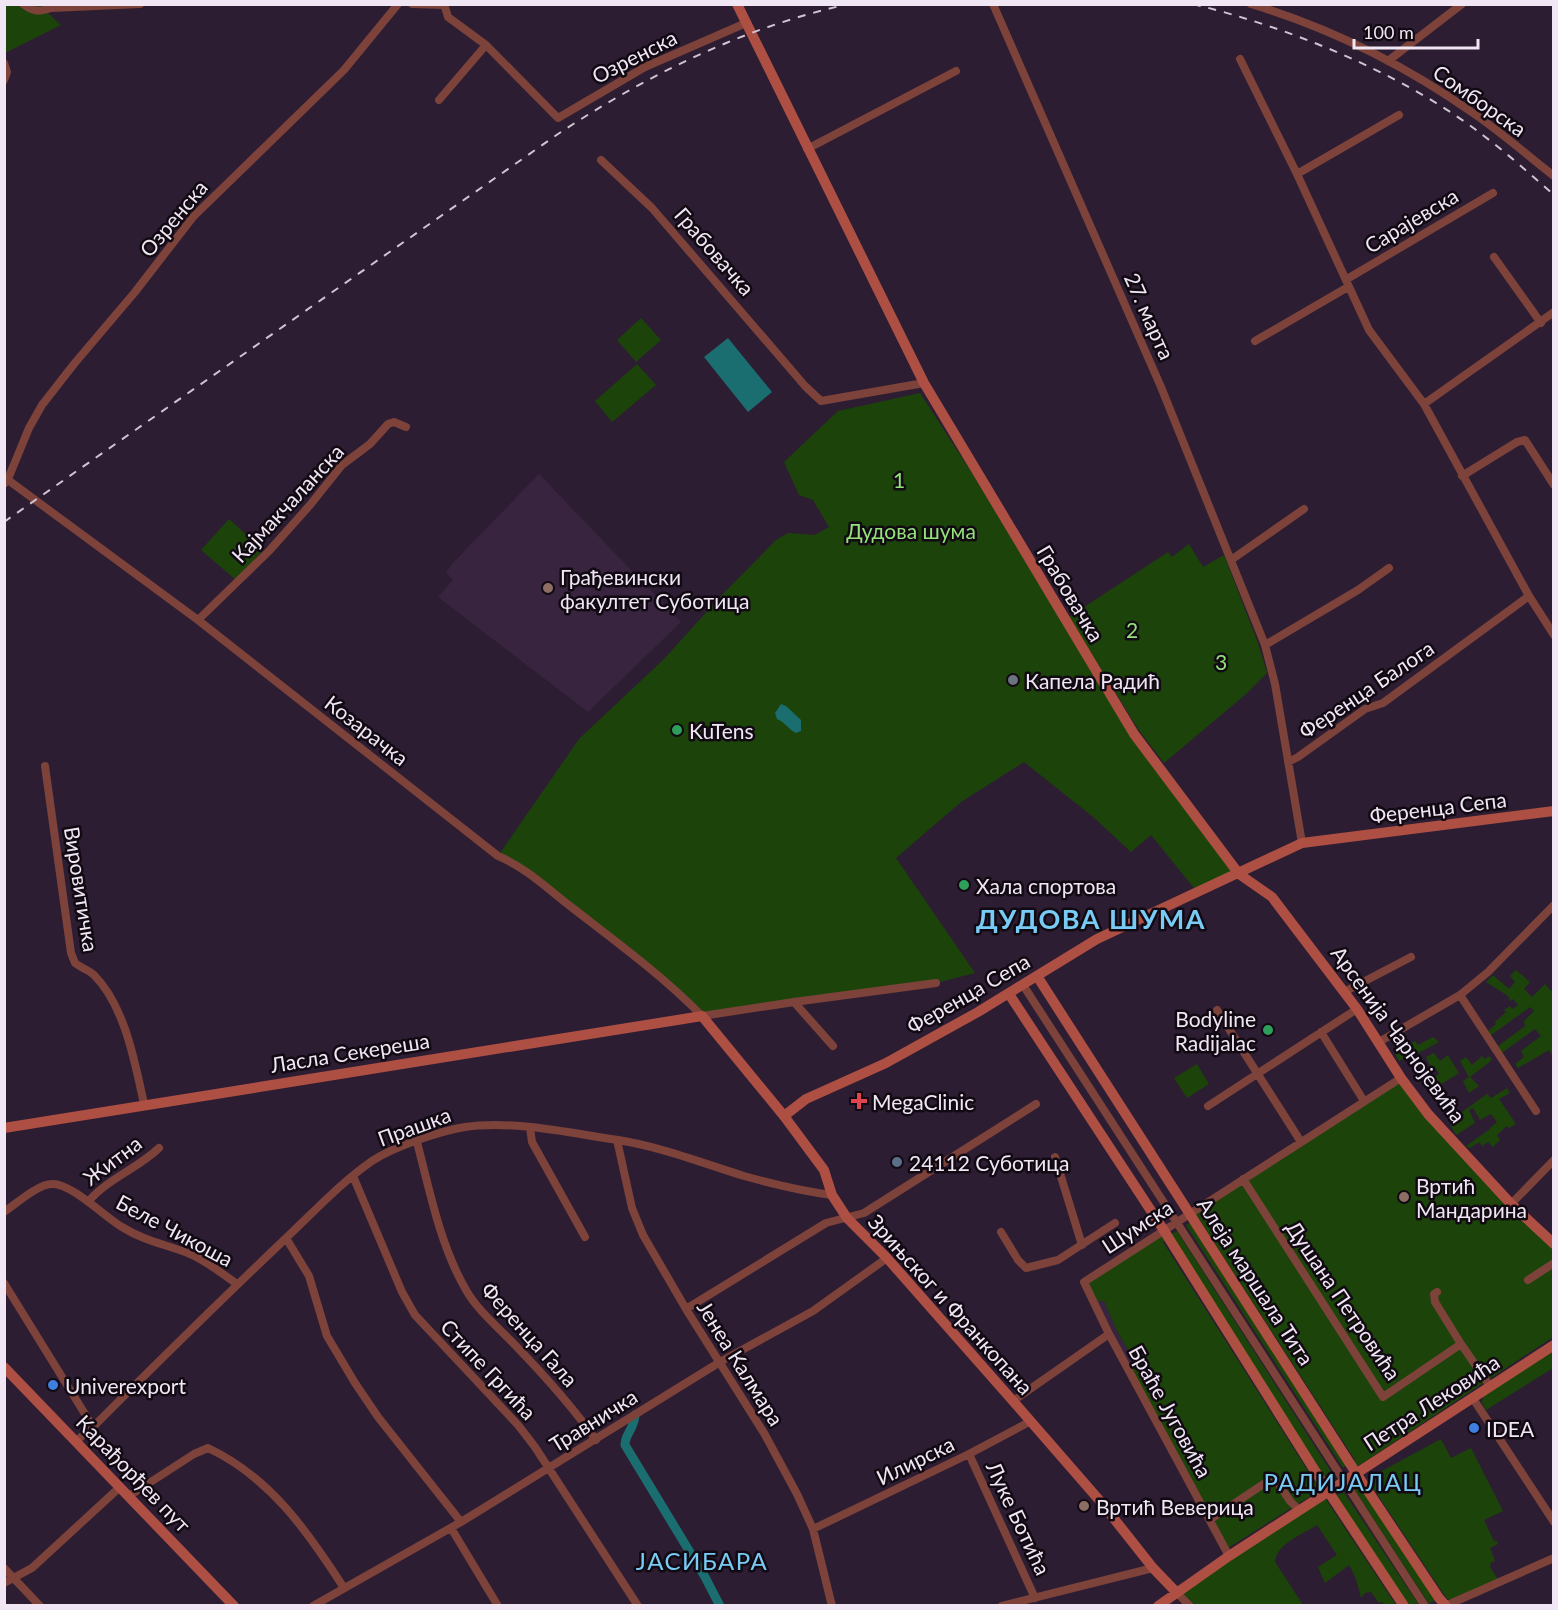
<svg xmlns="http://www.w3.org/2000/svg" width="1558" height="1610" font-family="Lato,sans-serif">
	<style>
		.built { fill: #38243e }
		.green { fill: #1c440a }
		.water { fill: #1a6e6f }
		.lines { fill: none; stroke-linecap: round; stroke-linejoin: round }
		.canal { stroke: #1a6e6f; stroke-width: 9 }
		.street { stroke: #7d423a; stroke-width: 8 }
		.secondary { stroke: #ae4f44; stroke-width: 10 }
		.rail { stroke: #cfc4d4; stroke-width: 2; stroke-dasharray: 8 8; stroke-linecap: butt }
		.education-dot { fill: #8d6e63; stroke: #110a13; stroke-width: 2 }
		.worship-dot { fill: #6b7280; stroke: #110a13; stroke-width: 2 }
		.leisure-dot { fill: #2e9e5b; stroke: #110a13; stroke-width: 2 }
		.health-dot { fill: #e0444e; stroke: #110a13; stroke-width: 2 }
		.service-dot { fill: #5c6f8a; stroke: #110a13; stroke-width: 2 }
		.shop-dot { fill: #3f7fe0; stroke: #110a13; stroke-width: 2 }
		.labels { text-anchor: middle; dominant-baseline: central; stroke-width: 5; stroke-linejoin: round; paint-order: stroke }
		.street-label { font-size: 21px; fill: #f0e6f4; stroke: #110a13 }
		.park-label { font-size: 21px; fill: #95e27b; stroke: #110a13 }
		.poi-label { font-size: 21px; fill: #f0e6f4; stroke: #110a13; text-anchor: start }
		.quarter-label { font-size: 24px; letter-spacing: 1.5px; fill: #78cbf4; stroke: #110a13 }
		.district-label { font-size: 27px; font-weight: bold; letter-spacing: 1.5px; fill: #78cbf4; stroke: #110a13 }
	</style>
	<rect width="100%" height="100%" fill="#2d1d32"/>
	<path class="built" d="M539,474l142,148 -93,90 -150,-115 15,-17 -7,-7 5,-8z
		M1097,1301h7l13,30 17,30 -5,4z"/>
	<path class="green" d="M5,5h34l22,20 -56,28z
		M641,318l20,22 -25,22 -19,-22z
		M637,364l19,21 -44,37 -17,-21z
		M920,393l50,77 160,266 103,137 -35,20 -47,-58 -20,17 -39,-36 -68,-54 -63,40 -65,56 79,115 -39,10 -234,33 -19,-20 -163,-129 -22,-11 81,-117 85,-80 56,-62 56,-57 12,-7 27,2 14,-8 -16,-27 -14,-5 -15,-33 54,-51z
		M229,519l34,31 -27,30 -35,-30z
		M1189,544l14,23 21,-12 34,88 9,30 -21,21 -82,69 -26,-34 -69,-112 99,-65 4,5z
		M1516,970l14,12 -6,7 8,8 13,-13 8,9v64l-4,-7 -31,18 -3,-4 9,-7 -3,-6 20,-15 -6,-7 -32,23 -2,1 -4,-6 28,-21 -1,-5 10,-10 -4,-4 -40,29 -3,-4 9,-8 -1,-2 11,-10 -2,-2 6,-4 2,3 6,-4 -5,-6 -3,2 -2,-5 -22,-14 7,-7 16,14 6,-7 -5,-6z
		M1433,1037l6,5 -28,15 -2,-2 -10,6 -5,-9 21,-11 3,4z
		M1434,1053l6,8 8,-6 11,18 -30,19 -2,-3 4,-3 -2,-5 10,-7 -4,-7 -20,12 -2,-2 17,-11 -4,-9z
		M1482,1056l3,3 4,-3 3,4 -22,17 9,9 -10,7 -6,-12 6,-4 -9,-16 6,-4 6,8z
		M1197,1064l12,20 -22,14 -13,-20z
		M1400,1080l153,168v89l-198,131 -4,-6 4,-2 -156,-241 -7,-3z
		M1507,1088l3,5 -11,6 17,25 -7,4 -2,-2 -10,9 3,5 -7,7 -5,-5 -6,4 -3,-4 -9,6 -4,-2 24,-17v-1l7,-6 -6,-8 -11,6 -7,-12 -4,2 6,13 -19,12 -6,-10 6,-4 -1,-4 32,-23 4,4z
		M1191,1222l158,242 -6,4 -157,-243z
		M1177,1231l155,242 -8,6 4,6 -100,63 -99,-183 5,-5 -17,-29 -13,-30h-7l-10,-18 76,-51 4,6 -4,4 152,240 8,-3 -153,-244z
		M1553,1351v17l-67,42 -4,-7 1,-7z
		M1441,1439l10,19 20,-10 32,63 -19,9 10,21h3l1,3 -8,4 5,13 -4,1 -1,5 9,14 -46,19 -6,-1 -80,-120z
		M1360,1481l76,118 -7,5 -77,-118z
		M1343,1491l76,114h-11l-74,-108z
		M1325,1498l71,107h-10l-5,-3 -2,1 -8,-11 -6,1 -4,5c-3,-12 -5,-22 -12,-33l-24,18 -7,-16 19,-12 -20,-30c-14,9 -41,19 -42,37l28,43h-108l-14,-13z"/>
	<path class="water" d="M728,338l44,54 -24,20 -44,-55z
		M781,704l5,2 15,14v11l-5,2c-8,-4 -10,-10 -19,-14l-2,-6z"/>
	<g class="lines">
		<path class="canal" d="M635,1415c-1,15 -10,18 -10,30l80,132 15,29"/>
		<path class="street" d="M23,4c10,8 16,8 28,4l89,-4
			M412,4l32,1
			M444,4l4,13 38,28 72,73 87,-51 101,-44
			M993,4l168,383 104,258 10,39 27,159
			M1251,4c79,24 155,62 222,109 28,19 54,42 81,63
			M1240,59l57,115 72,156 55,74 105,192 25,39
			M1388,61l74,-57
			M4,63l3,9 -3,8
			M439,100l47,-55
			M807,149l149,-78
			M601,160l51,48 153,178 16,15 103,-18
			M1297,174l102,-59
			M1494,257l47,66
			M1347,279l146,-86
			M1255,341l93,-54
			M1424,404l130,-92
			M1462,476l55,-34 8,-2 29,45
			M4,477l194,143 300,236c27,11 50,33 72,50 45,35 92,69 132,110l92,-14 142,-19
			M4,484l4,-5 21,-51 13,-23 32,-41 61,-72 58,-75 151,-147 54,-66
			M1231,560l73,-51
			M198,620l71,-69 41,-46 32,-40 28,-21 18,-20 6,-2 12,5
			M1265,645l93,-55 31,-22
			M1288,762l10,-5 67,-48 18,-6 146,-107
			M45,766l26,187 4,10c6,5 14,7 19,12 31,31 41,88 50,129
			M1023,985l402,621
			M1344,992l67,-35
			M1460,995l76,116
			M794,1002l39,44
			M1217,1010l84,132
			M1321,1032l43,69
			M1379,1042l81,-47 28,-23 66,-67
			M1208,1106l149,-97
			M530,1128l2,14 53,95
			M617,1140l15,68 11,27 43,74 78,124 33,61 16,35 19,77
			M417,1142c13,50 23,103 49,148 12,21 33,38 49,55 29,30 57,61 81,95
			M1055,1157l27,88
			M353,1176l49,116 13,23 103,110 17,22 103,159
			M1243,1179l140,218 78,-53
			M88,1202c19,-23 49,-33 71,-54
			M1511,1204l43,-44
			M4,1212c12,-8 34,-28 48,-28 19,-1 53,33 70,43 24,15 44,17 68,27 17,7 32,20 47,30
			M1001,1232l17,28 8,8 32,-8 57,-37
			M286,1238l23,38 18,60 28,47 23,34 83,105
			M1528,1280l26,-17
			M4,1283l89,144
			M1437,1292l-3,2 1,8 26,42 29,42
			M686,1309l140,-86 38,-10 172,-109
			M1472,1397l82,125
			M1013,1401l96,-67
			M76,1441l17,-14c63,-63 127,-126 191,-187 29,-27 55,-56 88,-79 21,-14 68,-30 93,-34 47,-7 105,6 153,13 44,7 84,23 126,36 29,8 58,15 88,19
			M969,1454l66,144
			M129,1496l65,-42 14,-6c62,29 100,84 136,140
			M1211,1519l63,-42 16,24 9,9
			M451,1528l47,78
			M813,1529l156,-75 62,-33
			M1229,1556l-120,-222 -25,-52 317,-204
			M4,1568l36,38
			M4,1583l28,-15 88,-81
			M1177,1593l13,13
			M313,1606l148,-84 259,-160 93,-51 74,-53
			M1002,1606l151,-38
			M1445,1606l109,-48"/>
		<path class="secondary" d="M737,4l187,379 210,351 105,140 33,23 85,112 44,69 27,36 83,90 43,40
			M1037,976l319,497 83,125 7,8
			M1009,994l154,235 159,253 82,124
			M784,1116l22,-17 80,-36 92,-51 119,-73 205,-96 252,-32
			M4,1128l698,-112 82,100 40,54 8,25 15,23 40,40 126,143 87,100 53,67 24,25
			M4,1367l230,239
			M1158,1606l71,-50 325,-211"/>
		<path class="rail" d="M1193,4c98,24 211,70 291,132 24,18 47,39 70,59
			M4,522l554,-388c89,-59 186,-107 291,-130"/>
	</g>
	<g class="education-dot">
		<circle cx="548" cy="588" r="6"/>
		<circle cx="1404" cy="1197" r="6"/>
		<circle cx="1084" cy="1506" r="6"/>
	</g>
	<circle class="worship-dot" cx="1013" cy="680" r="6"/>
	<g class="leisure-dot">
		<circle cx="677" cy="730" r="6"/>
		<circle cx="964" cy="885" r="6"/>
		<circle cx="1268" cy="1030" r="6"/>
	</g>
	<path class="health-dot" d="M856 1092h6v6h6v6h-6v6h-6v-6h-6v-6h6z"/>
	<circle class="service-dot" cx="897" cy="1162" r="6"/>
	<g class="shop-dot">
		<circle cx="53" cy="1385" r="6"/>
		<circle cx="1474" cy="1428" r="6"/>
	</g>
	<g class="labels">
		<g class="street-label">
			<text transform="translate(634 56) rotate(-27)">Озренска</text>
			<text transform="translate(1480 100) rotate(35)">Сомборска</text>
			<text transform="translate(173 218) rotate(-50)">Озренска</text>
			<text transform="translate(1411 220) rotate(-31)">Сарајевска</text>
			<text transform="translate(715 251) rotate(49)">Грабовачка</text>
			<text transform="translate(1150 316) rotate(66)">27. марта</text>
			<text transform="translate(287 503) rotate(-47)">Кајмакчаланска</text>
			<text transform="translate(1071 593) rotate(59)">Грабовачка</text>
			<text transform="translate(1366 689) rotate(-34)">Ференца Балога</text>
			<text transform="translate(367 730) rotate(38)">Козарачка</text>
			<text transform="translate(1438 807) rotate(-7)">Ференца Сепа</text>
			<text transform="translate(82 889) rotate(81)">Вировитичка</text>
			<text transform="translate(968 993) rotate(-30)">Ференца Сепа</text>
			<text transform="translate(1399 1034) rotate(54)">Арсенија Чарнојевића</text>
			<text transform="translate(350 1052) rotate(-9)">Ласла Секереша</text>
			<text transform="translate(414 1126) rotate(-20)">Прашка</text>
			<text transform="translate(112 1160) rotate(-37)">Житна</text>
			<text transform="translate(1137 1226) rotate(-33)">Шумска</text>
			<text transform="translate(175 1230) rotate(28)">Беле Чикоша</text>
			<text transform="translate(1256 1281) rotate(57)">Алеја маршала Тита</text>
			<text transform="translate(1344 1300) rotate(56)">Душана Петровића</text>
			<text transform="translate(951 1304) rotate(48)">Зрињског и Франкопана</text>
			<text transform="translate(530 1334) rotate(48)">Ференца Гала</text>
			<text transform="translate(741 1363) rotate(58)">Јенеа Калмара</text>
			<text transform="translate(489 1369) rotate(47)">Стипе Гргића</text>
			<text transform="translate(1431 1402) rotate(-33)">Петра Лековића</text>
			<text transform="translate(1171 1411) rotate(61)">Браће Југовића</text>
			<text transform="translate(593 1420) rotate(-32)">Травничка</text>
			<text transform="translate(915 1460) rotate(-26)">Илирска</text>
			<text transform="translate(134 1473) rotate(46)">Карађорђев пут</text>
			<text transform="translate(1019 1518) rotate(65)">Луке Ботића</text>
		</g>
		<g class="park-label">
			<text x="899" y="479">1</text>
			<text x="911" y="530">Дудова шума</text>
			<text x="1132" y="629">2</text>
			<text x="1221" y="661">3</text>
		</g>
		<g class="poi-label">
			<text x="560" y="576">Грађевински<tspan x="560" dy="24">факултет Суботица</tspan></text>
			<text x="1025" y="680">Капела Радић</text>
			<text x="689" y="730">KuTens</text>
			<text x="976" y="885">Хала спортова</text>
			<text x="1256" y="1018" text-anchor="end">Bodyline<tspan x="1256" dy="24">Radijalac</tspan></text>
			<text x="872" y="1101">MegaClinic</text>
			<text x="909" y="1162">24112 Суботица</text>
			<text x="1416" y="1185">Вртић<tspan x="1416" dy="24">Мандарина</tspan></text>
			<text x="65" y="1385">Univerexport</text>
			<text x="1486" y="1428">IDEA</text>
			<text x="1096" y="1506">Вртић Веверица</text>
		</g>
		<g class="quarter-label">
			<text x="1343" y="1481">РАДИЈАЛАЦ</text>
			<text x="702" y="1560">ЈАСИБАРА</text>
		</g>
		<g class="district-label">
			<text x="1091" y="918">ДУДОВА ШУМА</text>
		</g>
	</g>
	<rect width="1558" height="1610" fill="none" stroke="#f0e6f4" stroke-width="12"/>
	<path d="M1354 39v9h124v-9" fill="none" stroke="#f0e6f4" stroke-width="3"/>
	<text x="1363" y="39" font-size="18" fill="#f0e6f4" stroke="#110a13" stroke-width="4.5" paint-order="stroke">100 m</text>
</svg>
